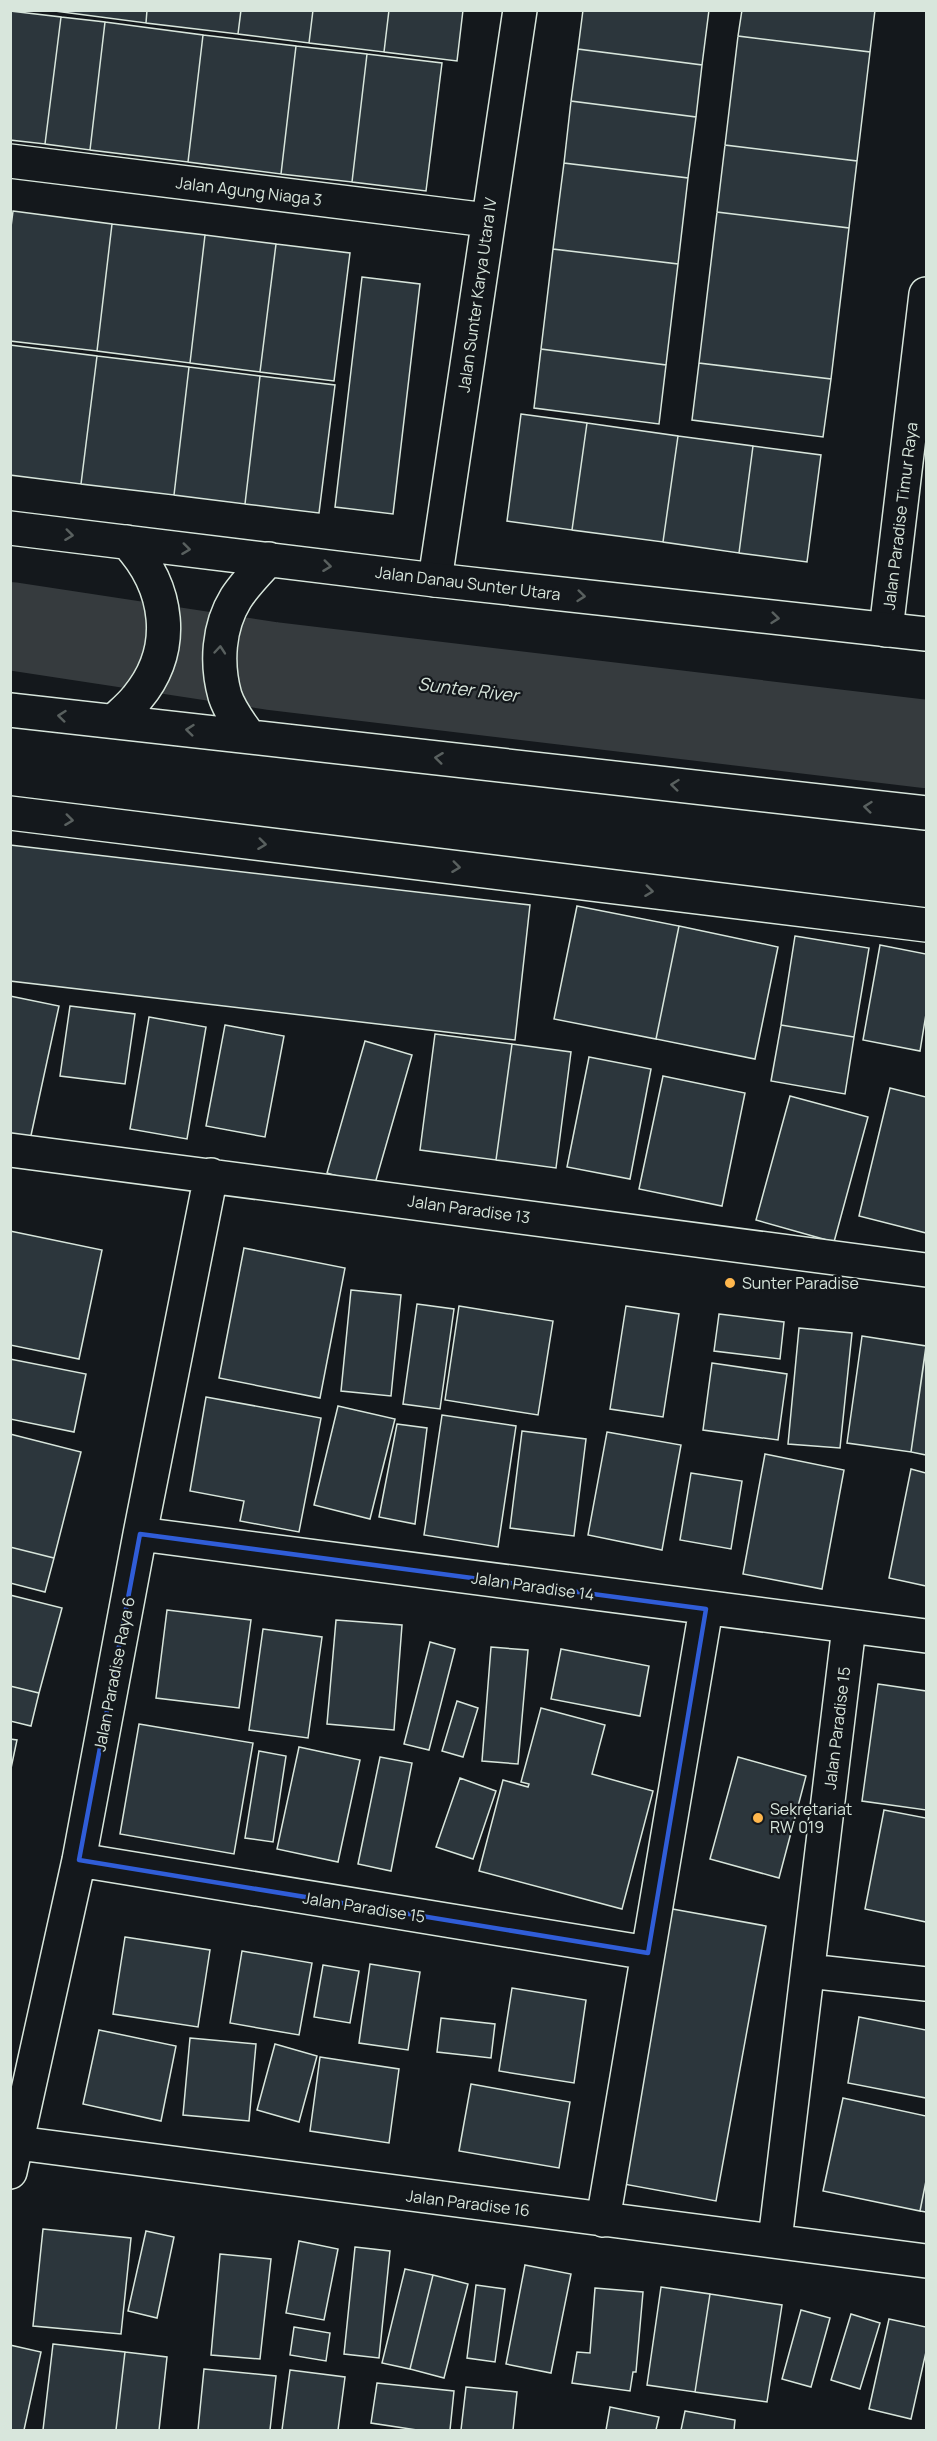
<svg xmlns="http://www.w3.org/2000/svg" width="937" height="2441" font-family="Manrope,sans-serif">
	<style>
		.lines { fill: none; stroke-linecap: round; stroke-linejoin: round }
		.river { stroke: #363b3e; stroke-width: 88 }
		.building { fill: #2c363c; stroke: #d8e6dc; stroke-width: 1.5 }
		.minor-casing { stroke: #d8e6dc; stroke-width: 36 }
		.major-casing { stroke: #d8e6dc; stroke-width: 36 }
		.minor { stroke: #14181c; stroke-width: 33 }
		.major { stroke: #14181c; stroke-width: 33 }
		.oneway { stroke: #59605f }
		.marked { fill: none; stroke: #305dd8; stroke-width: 4.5; stroke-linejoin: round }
		.poi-dot { fill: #ffb74d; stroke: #14181c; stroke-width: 2 }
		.labels { text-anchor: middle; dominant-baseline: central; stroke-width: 4.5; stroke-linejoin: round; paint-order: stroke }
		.street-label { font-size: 16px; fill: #d8e6dc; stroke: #14181c }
		.poi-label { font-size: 16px; fill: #d8e6dc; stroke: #14181c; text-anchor: start }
		.water-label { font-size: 18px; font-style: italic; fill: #d8e6dc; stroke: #14181c }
	</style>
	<rect width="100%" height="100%" fill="#14181c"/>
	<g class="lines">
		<path class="river" d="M10,626l262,40 654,78"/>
	</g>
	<path class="building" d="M47,10h100l-1,13z
		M147,10h94l-3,24 -92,-11z
		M241,10h72l-4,33 -71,-9z
		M313,10h76l-5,42 -75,-9z
		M389,10h74l-6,51 -73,-9z
		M583,10h126l-7,55 -124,-16z
		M742,10h133l-5,42 -132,-16z
		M10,11l51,6 -16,127 -35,-4z
		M61,17l44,5 -15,128 -45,-6z
		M105,22l98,13 -15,127 -98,-12z
		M203,35l93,11 -15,128 -93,-12z
		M738,36l132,16 -13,109 -132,-16z
		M296,46l71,8 -15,128 -71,-8z
		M578,49l124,16 -6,52 -125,-16z
		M367,54l75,9 -16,128 -74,-9z
		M571,101l125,16 -8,61 -124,-15z
		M725,145l132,16 -8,67 -132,-16z
		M564,163l124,15 -10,86 -125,-15z
		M13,211l99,13 -15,127 -87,-10v-106z
		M717,212l132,16 -18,151 -132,-16z
		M112,224l93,11 -15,128 -93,-12z
		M205,235l71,9 -16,128 -70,-9z
		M276,244l74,9 -16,128 -74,-9z
		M553,249l125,15 -12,101 -125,-16z
		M362,277l58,7 -27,230 -58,-7z
		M10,345l87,11 -16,128 -71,-9z
		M541,349l125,16 -7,59 -125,-16z
		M97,356l92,11 -15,128 -93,-11z
		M699,363l132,16 -8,58 -131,-17z
		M189,367l71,9 -15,128 -71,-9z
		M260,376l75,9 -16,128 -74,-9z
		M521,414l66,9 -15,107 -65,-9z
		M587,423l91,13 -15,106 -91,-12z
		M678,436l75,10 -14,107 -76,-11z
		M753,446l68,9 -14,107 -68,-9z
		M10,845l520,60 -15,135 -505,-59z
		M577,906l102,20 -23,113 -102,-20z
		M679,926l99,21 -23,112 -99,-20z
		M795,936l74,12 -15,89 -73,-12z
		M880,945l46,9v60l-6,37 -57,-11z
		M10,996l49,10 -29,134 -20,-4z
		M70,1006l65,8 -10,70 -65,-8z
		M149,1017l57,10 -19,112 -57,-10z
		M225,1025l59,11 -19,101 -59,-11z
		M781,1025l73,12 -9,57 -74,-13z
		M435,1034l77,10 -16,116 -76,-10z
		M365,1041l47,14 -38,132 -47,-14z
		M512,1044l59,8 -15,116 -60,-8z
		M589,1057l62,12 -21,110 -63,-12z
		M663,1076l82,17 -23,113 -83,-17z
		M890,1088l36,9v136l-67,-17z
		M790,1096l78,21 -34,125 -78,-22z
		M10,1231l92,19 -23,109 -69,-14z
		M244,1248l101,20 -25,130 -101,-20z
		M351,1290l50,5 -10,101 -50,-5z
		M417,1304l37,5 -14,100 -37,-5z
		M459,1306l94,15 -15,94 -93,-15z
		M626,1306l53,8 -16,103 -53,-8z
		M719,1314l65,8 -4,37 -66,-8z
		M799,1328l53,5 -12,115 -52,-4z
		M862,1336l64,10 -15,106 -64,-9z
		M926,1348v107l-15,-3z
		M10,1359l76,15 -12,58 -64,-13z
		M712,1363l75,11 -9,66 -75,-10z
		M206,1397l115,21 -22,114 -59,-11 4,-20 -54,-10z
		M338,1406l57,13 -25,100 -56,-14z
		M442,1415l74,11 -18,121 -74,-12z
		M397,1424l30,4 -12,96 -36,-7z
		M522,1431l64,8 -12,97 -64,-8z
		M607,1432l74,13 -19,105 -74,-15z
		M10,1434l71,18 -27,106 -44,-11z
		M765,1454l79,16 -22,119 -79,-15z
		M911,1469l15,4v113l-37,-8z
		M691,1473l51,8 -11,68 -51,-9z
		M10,1547l44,11 -9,34 -35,-9z
		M10,1595l52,13 -23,85 -29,-7z
		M167,1610l84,10 -12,88 -83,-10z
		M336,1620l66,5 -8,105 -67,-6z
		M263,1629l59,8 -14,101 -59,-8z
		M430,1642l25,7 -26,101 -25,-6z
		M491,1647l37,3 -10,114 -36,-3z
		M561,1649l88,17 -9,50 -89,-17z
		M878,1684l48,7v119l-64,-9z
		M10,1686l29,7 -8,33 -21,-5z
		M457,1701l21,7 -15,49 -21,-6z
		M541,1708l64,17 -13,49 61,17 -31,118 -143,-38 24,-91 25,7 1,-3 -8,-2z
		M139,1724l114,19 -19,111 -114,-20z
		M10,1739l7,1 -7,33z
		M299,1747l61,13 -22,102 -61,-13z
		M259,1751l27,5 -13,86 -28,-4z
		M380,1757l32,6 -21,108 -33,-7z
		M738,1757l68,19 -27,102 -69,-19z
		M460,1778l36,13 -23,68 -37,-12z
		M884,1810l42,8v104l-61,-13z
		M667,1908l99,18 -50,275 -98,-18z
		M125,1937l85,13 -12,77 -85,-13z
		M242,1951l70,12 -13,72 -69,-12z
		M370,1964l50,8 -12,78 -49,-7z
		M323,1965l36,6 -9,52 -36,-6z
		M512,1988l74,12 -12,83 -75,-12z
		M859,2017l67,13v68l-78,-15z
		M441,2018l54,6 -4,34 -54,-6z
		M99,2030l77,16 -15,75 -78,-17z
		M190,2038l66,6 -7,77 -66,-6z
		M275,2044l42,12 -18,66 -42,-12z
		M320,2057l79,12 -10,74 -79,-12z
		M471,2084l99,18 -11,66 -100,-17z
		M843,2098l83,18v65l-6,30 -97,-20z
		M926,2181v31l-6,-1z
		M43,2229l88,9 -10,96 -88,-8z
		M146,2231l28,6 -17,81 -29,-7z
		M299,2241l39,8 -14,71 -38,-7z
		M355,2247l35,4 -11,107 -35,-4z
		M220,2254l51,5 -11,100 -49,-4z
		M525,2265l46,9 -20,99 -45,-9z
		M405,2269l28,6 -23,94 -28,-6z
		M433,2275l35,9 -24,94 -34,-9z
		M476,2285l29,4 -10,73 -28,-4z
		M661,2287l49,7 -15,98 -48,-7z
		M595,2288l48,4 -7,80h-3l-3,19 -58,-8 5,-31 13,1z
		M710,2294l72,11 -15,97 -72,-10z
		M801,2310l29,8 -19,69 -29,-8z
		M851,2314l29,9 -20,66 -29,-9z
		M889,2319l37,8v25l-15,67 -42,-10z
		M294,2327l36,6 -4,28 -36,-6z
		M53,2344l72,8 -9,78h-73z
		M10,2345l31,7 -17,78h-14z
		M125,2352l42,5 -8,73h-43z
		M204,2369l72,7 -6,54h-72z
		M290,2370l55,7 -7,53h-56z
		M377,2383l77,8 -4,39h-33l-46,-7z
		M466,2387l51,5 -4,38h-52z
		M610,2407l49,10 -3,13h-50z
		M685,2411l50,9 -1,10h-53z"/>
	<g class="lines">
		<defs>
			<path id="minor" d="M10,161l477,59
				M435,580l85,-570
				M886,630l40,-336
				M10,813l916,112
				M10,1150l916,120
				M140,1534l786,102
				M79,1860l569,93
				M808,1971l118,13
				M10,2142l916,119
				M10,2172l69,-312 61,-326 71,-359
				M603,2220l103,-611
				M775,2240l74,-613"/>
			<path id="major" d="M10,528l425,52 491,54
				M10,710l916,103
				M114,721c7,-7 16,-14 23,-23 41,-49 32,-111 -10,-156
				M249,736c-9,-12 -19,-25 -24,-40 -9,-32 -7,-69 11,-98 9,-14 22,-27 33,-39"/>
		</defs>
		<use href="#minor" class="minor-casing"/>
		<use href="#major" class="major-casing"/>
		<use href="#minor" class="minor"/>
		<use href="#major" class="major"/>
	</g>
	<defs><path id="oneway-chevron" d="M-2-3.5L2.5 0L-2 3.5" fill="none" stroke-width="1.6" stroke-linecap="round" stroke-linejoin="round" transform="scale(1.5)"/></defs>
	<g class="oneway">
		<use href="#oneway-chevron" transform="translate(69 535) rotate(7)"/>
		<use href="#oneway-chevron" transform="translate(186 549) rotate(7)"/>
		<use href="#oneway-chevron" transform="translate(327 566) rotate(7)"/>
		<use href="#oneway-chevron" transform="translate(581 596) rotate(6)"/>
		<use href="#oneway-chevron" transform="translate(775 618) rotate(6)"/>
		<use href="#oneway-chevron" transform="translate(220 650) rotate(-85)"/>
		<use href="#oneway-chevron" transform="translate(62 716) rotate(-174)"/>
		<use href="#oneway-chevron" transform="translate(190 730) rotate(-174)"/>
		<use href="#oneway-chevron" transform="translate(439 758) rotate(-173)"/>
		<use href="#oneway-chevron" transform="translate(675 785) rotate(-174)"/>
		<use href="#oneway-chevron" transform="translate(868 807) rotate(-174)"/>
		<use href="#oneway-chevron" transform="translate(69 820) rotate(7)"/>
		<use href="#oneway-chevron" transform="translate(262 844) rotate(7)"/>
		<use href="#oneway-chevron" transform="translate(456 867) rotate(7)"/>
		<use href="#oneway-chevron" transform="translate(649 891) rotate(7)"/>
	</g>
	<path class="marked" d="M140,1534l566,75 -58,344 -569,-93z"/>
	<g class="poi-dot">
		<circle cx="730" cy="1283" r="6"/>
		<circle cx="758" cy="1818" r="6"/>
	</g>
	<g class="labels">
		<g class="street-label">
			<text transform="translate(249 191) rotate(7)">Jalan Agung Niaga 3</text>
			<text transform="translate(477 295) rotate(-82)">Jalan Sunter Karya Utara IV</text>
			<text transform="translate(900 516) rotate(-83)">Jalan Paradise Timur Raya</text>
			<text transform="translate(468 583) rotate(7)">Jalan Danau Sunter Utara</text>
			<text transform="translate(469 1209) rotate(8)">Jalan Paradise 13</text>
			<text transform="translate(533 1586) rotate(8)">Jalan Paradise 14</text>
			<text transform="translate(114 1674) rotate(-79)">Jalan Paradise Raya 6</text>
			<text transform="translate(837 1728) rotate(-83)">Jalan Paradise 15</text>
			<text transform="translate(364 1907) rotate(9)">Jalan Paradise 15</text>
			<text transform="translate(468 2203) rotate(7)">Jalan Paradise 16</text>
		</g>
		<g class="poi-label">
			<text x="742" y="1283">Sunter Paradise</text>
			<text x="770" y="1809">Sekretariat<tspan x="770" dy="18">RW 019</tspan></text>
		</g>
		<g class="water-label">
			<text transform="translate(468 689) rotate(7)">Sunter River</text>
		</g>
	</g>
	<rect width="937" height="2441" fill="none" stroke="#d8e6dc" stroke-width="24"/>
</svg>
